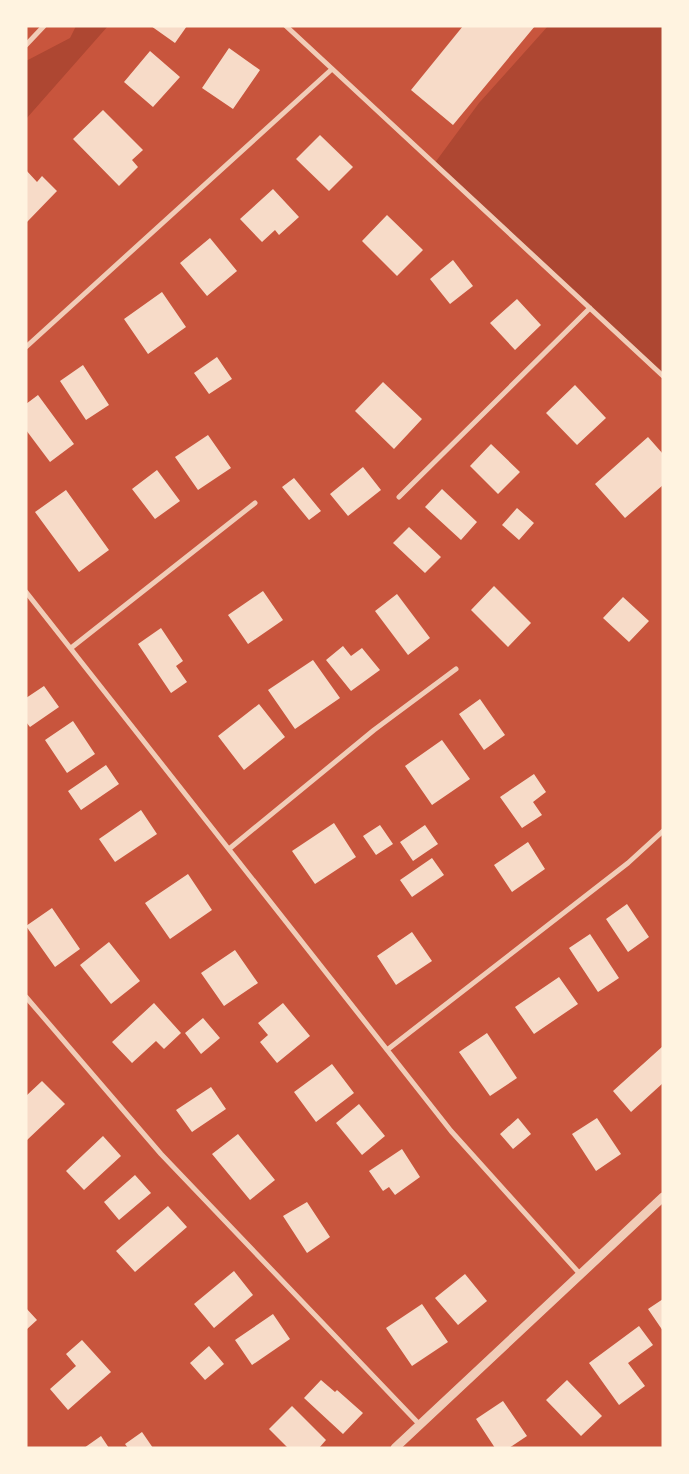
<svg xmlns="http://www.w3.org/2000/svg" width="689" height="1474" font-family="'Titillium Web',sans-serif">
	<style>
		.green { fill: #ae4732 }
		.building { fill: #f7dbc8 }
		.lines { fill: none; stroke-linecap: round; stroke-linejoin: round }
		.minor { stroke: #f1ccb7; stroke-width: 5 }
		.tertiary { stroke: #f1ccb7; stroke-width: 9 }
	</style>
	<rect width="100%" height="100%" fill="#c8553d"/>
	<path class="green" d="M76,26h32l-82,93v-58l44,-23z
		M548,26h115v350l-229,-212 45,-61z"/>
	<path class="building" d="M151,26h36l-12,17z
		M463,26h72l-82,99 -42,-35z
		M229,48l31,22 -27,39 -31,-21z
		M150,51l30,26 -27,30 -29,-25z
		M103,110l40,40 -11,10 6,7 -19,19 -46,-47z
		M320,135l33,32 -24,24 -33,-32z
		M26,170l11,12 5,-6 15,15 -31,32z
		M273,189l26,28 -20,18 -4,-5 -13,12 -22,-23z
		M387,215l36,35 -26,26 -35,-35z
		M210,238l27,33 -30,25 -27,-33z
		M453,260l20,26 -23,18 -20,-25z
		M162,292l24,35 -38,27 -24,-35z
		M517,299l24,26 -26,25 -25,-27z
		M217,357l15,22 -23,15 -15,-21z
		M83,365l26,40 -23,15 -26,-39z
		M383,382l39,37 -28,30 -39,-38z
		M575,385l31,33 -29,27 -31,-32z
		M38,395l36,49 -24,18 -24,-32v-26z
		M208,435l23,33 -33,22 -23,-33z
		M648,437l15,17v31l-38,33 -30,-34z
		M491,444l29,28 -22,22 -28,-28z
		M363,467l18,23 -33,26 -18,-22z
		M157,470l23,31 -25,18 -23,-30z
		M294,478l27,33 -12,9 -27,-33z
		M442,489l35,33 -16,18 -36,-33z
		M66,490l43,60 -30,22 -44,-60z
		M517,508l17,15 -15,17 -17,-15z
		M409,527l32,30 -16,16 -32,-30z
		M494,586l37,37 -23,24 -37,-37z
		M263,591l20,29 -35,24 -20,-29z
		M397,594l33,44 -22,17 -33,-44z
		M623,597l26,24 -20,21 -26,-24z
		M161,628l22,33 -7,5 11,16 -16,11 -33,-49z
		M343,646l8,10 11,-8 18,22 -29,21 -25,-31z
		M313,660l27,38 -45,31 -27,-39z
		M44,686l15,21 -29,20 -4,-5v-24z
		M480,699l25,36 -21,15 -25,-36z
		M259,704l26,33 -41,33 -26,-34z
		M73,721l22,33 -28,19 -22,-33z
		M442,740l28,39 -38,26 -27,-39z
		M106,765l13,19 -38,26 -13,-19z
		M534,774l12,18 -13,10 9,13 -20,13 -22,-31z
		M141,810l16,24 -42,28 -16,-23z
		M334,823l22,34 -41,27 -23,-33z
		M380,825l13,19 -17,11 -13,-19z
		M425,825l13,19 -25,17 -13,-19z
		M528,842l17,27 -33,23 -18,-27z
		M432,858l12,17 -32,22 -12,-17z
		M188,874l24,36 -42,29 -25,-36z
		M627,904l22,33 -21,15 -22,-33z
		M52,908l28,41 -25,18 -29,-41z
		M412,932l20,29 -36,24 -19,-29z
		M590,934l29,44 -21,14 -29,-44z
		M109,942l31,39 -29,23 -31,-39z
		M235,950l23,33 -34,23 -23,-33z
		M559,977l19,27 -44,30 -19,-27z
		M154,1003l27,30 -17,16 -8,-8 -24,22 -20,-21z
		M283,1003l27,33 -33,27 -17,-21 8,-7 -10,-12z
		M203,1018l17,20 -19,16 -16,-21z
		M487,1033l30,45 -27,18 -31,-44z
		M663,1046v37l-32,29 -18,-21z
		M332,1064l22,29 -38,29 -22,-30z
		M42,1081l23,23 -39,37v-45z
		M211,1087l15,22 -34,23 -16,-22z
		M359,1104l26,32 -23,19 -26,-32z
		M518,1118l13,16 -18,15 -13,-15z
		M597,1118l24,36 -25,17 -24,-37z
		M238,1134l37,46 -25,20 -38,-46z
		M103,1136l18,20 -37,34 -18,-19z
		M402,1149l18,28 -25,18 -6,-8 -6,4 -14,-20z
		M135,1175l16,18 -32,27 -15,-18z
		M307,1202l23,35 -23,16 -24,-37z
		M168,1206l19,21 -52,45 -19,-21z
		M234,1271l19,24 -39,33 -20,-24z
		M465,1274l22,27 -29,24 -23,-27z
		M663,1299v32l-15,-22z
		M422,1304l26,38 -36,24 -26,-38z
		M26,1308l11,12 -11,10z
		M273,1314l17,25 -38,26 -17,-25z
		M639,1326l14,19 -25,18 17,23 -26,19 -30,-42z
		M82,1340l29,32 -43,38 -18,-21 26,-23 -10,-12z
		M209,1346l15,18 -19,16 -15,-17z
		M321,1380l14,12 2,-2 26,23 -20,21 -39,-36z
		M567,1380l35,36 -21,20 -35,-36z
		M503,1401l24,35 -18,12h-14l-19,-29z
		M292,1406l34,34 -7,8h-31l-19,-19z
		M142,1432l11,16h-25l-3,-4z
		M101,1436l8,12h-25z"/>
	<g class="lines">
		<path class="minor" d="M286,26l377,350
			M26,45l18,-19
			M26,347l306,-278
			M399,497l191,-189
			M26,592l425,539 129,143
			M71,648l184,-145
			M229,849l145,-119 82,-61
			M26,997l135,157 259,271
			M387,1050l241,-187 35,-32"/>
		<path class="tertiary" d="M395,1448l268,-251"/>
	</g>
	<rect width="689" height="1474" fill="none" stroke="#fff3e0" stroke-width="55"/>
</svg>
